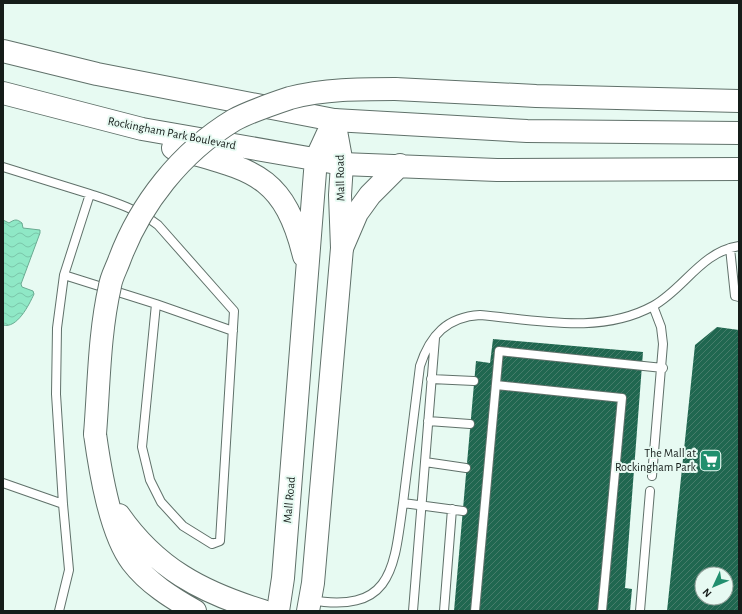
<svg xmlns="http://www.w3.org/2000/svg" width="742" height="614" font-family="'Alegreya Sans',sans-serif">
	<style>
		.water { fill: url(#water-waves); stroke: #6aab92 }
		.building { fill: url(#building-hatch); fill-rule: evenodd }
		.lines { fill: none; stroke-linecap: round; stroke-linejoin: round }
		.service-casing { stroke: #60716a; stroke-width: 10 }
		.primary-casing { stroke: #60716a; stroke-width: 24 }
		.motorway-casing { stroke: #60716a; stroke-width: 24 }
		.service { stroke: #fff; stroke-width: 8 }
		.primary { stroke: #fff; stroke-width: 22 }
		.motorway { stroke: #fff; stroke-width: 22 }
		.motorway-bridge-casing { stroke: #60716a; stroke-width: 24; stroke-linecap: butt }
		.motorway-bridge { stroke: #fff; stroke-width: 22 }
		.labels { text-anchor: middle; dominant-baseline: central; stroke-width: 4; stroke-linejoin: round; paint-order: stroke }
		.street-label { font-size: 12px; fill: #151c19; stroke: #e7faf2 }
		.poi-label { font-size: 12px; fill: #151c19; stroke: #e7faf2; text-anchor: end }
	</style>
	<defs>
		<pattern id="water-waves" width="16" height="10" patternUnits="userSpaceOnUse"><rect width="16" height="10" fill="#8fe8c6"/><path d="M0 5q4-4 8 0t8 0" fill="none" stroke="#7ac6aa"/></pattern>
		<pattern id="building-hatch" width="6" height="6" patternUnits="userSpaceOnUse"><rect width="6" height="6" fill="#206750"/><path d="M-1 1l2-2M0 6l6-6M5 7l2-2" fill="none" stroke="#467c6a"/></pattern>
	</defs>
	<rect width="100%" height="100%" fill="#e7faf2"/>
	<path class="water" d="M3,220l6,3c6,-4 8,-4 13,0l1,5 17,2v3l-19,51 1,3 11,4 1,3c-5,11 -17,35 -31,31z"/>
	<path class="building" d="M717,327l22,3v281h-72l28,-266zM702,574h24v24h-24z
		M493,339l150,13 -18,236 7,1 -2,22h-176l22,-250 14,2z"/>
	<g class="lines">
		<defs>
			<path id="service" d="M3,167l87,27c24,8 47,15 68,31l76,86 -14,230 -8,3 -29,-18 -22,-24 -11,-22 -8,-33 14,-143 -92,-29 26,-81
				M730,248l5,48 4,1
				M156,304l77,27
				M431,379l43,2
				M496,385l126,13 -20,213
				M428,421l42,3
				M425,462l41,6
				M652,476l11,-132 -2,-17 -8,-21
				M3,483l60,21
				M403,503l17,-137c10,-31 27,-49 60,-51 57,5 120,20 173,-9 31,-17 48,-54 86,-60
				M310,600c83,14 84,-32 93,-97l60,8
				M59,611l10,-41 -6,-66 -7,-110 1,-66 7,-53
				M413,611l22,-273
				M444,611l8,-102
				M475,611l24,-260 164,17
				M640,611l10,-120"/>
			<path id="primary" d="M3,51l94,23 237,46
				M3,93l139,36 189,33
				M173,148c75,22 110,22 131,108
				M278,611l5,-33 33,-419 18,-39
				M308,611l5,-28 29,-335 -2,-53 2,-31 -8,-44"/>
			<path id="motorway" d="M395,89l141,7 203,5
				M334,120l193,11 212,2
				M342,164l155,6 242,-1
				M342,248l15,-35 13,-18 30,-30
				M95,434c5,36 15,99 37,128 16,21 40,36 63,49
				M119,515c37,53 82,77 144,96"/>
		</defs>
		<use href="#service" class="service-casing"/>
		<use href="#primary" class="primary-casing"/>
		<use href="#motorway" class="motorway-casing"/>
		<use href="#service" class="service"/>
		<use href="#primary" class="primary"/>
		<use href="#motorway" class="motorway"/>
		<defs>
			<path id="motorway-bridge" d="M95,434c4,-49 4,-100 15,-148 1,-8 6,-17 9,-25 21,-57 62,-109 115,-141 13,-7 41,-17 56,-22 34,-9 70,-9 105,-9"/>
		</defs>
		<use href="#motorway-bridge" class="motorway-bridge-casing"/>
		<use href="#motorway-bridge" class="motorway-bridge"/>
	</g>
	<defs>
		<symbol id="supermarket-square" viewBox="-11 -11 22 22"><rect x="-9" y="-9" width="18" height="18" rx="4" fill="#218f6e" stroke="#e7faf2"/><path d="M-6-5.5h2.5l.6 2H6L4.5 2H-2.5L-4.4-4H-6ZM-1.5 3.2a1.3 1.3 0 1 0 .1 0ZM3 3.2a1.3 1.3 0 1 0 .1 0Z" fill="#fff"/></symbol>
	</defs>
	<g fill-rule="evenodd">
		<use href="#supermarket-square" x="698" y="448" width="25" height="25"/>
	</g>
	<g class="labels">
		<g class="street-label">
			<text transform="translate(172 133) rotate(11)">Rockingham Park Boulevard</text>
			<text transform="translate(340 178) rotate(-91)">Mall Road</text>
			<text transform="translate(289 500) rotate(-85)">Mall Road</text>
		</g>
		<g class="poi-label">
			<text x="696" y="453">The Mall at<tspan x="696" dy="14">Rockingham Park</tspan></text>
		</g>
	</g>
	<rect width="742" height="614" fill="none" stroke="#151c19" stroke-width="8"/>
	<g transform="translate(714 586) rotate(226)"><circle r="19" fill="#e7faf2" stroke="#93a19b"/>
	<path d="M0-3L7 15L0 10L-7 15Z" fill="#218f6e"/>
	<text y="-6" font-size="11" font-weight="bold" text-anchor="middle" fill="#151c19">N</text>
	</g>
</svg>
